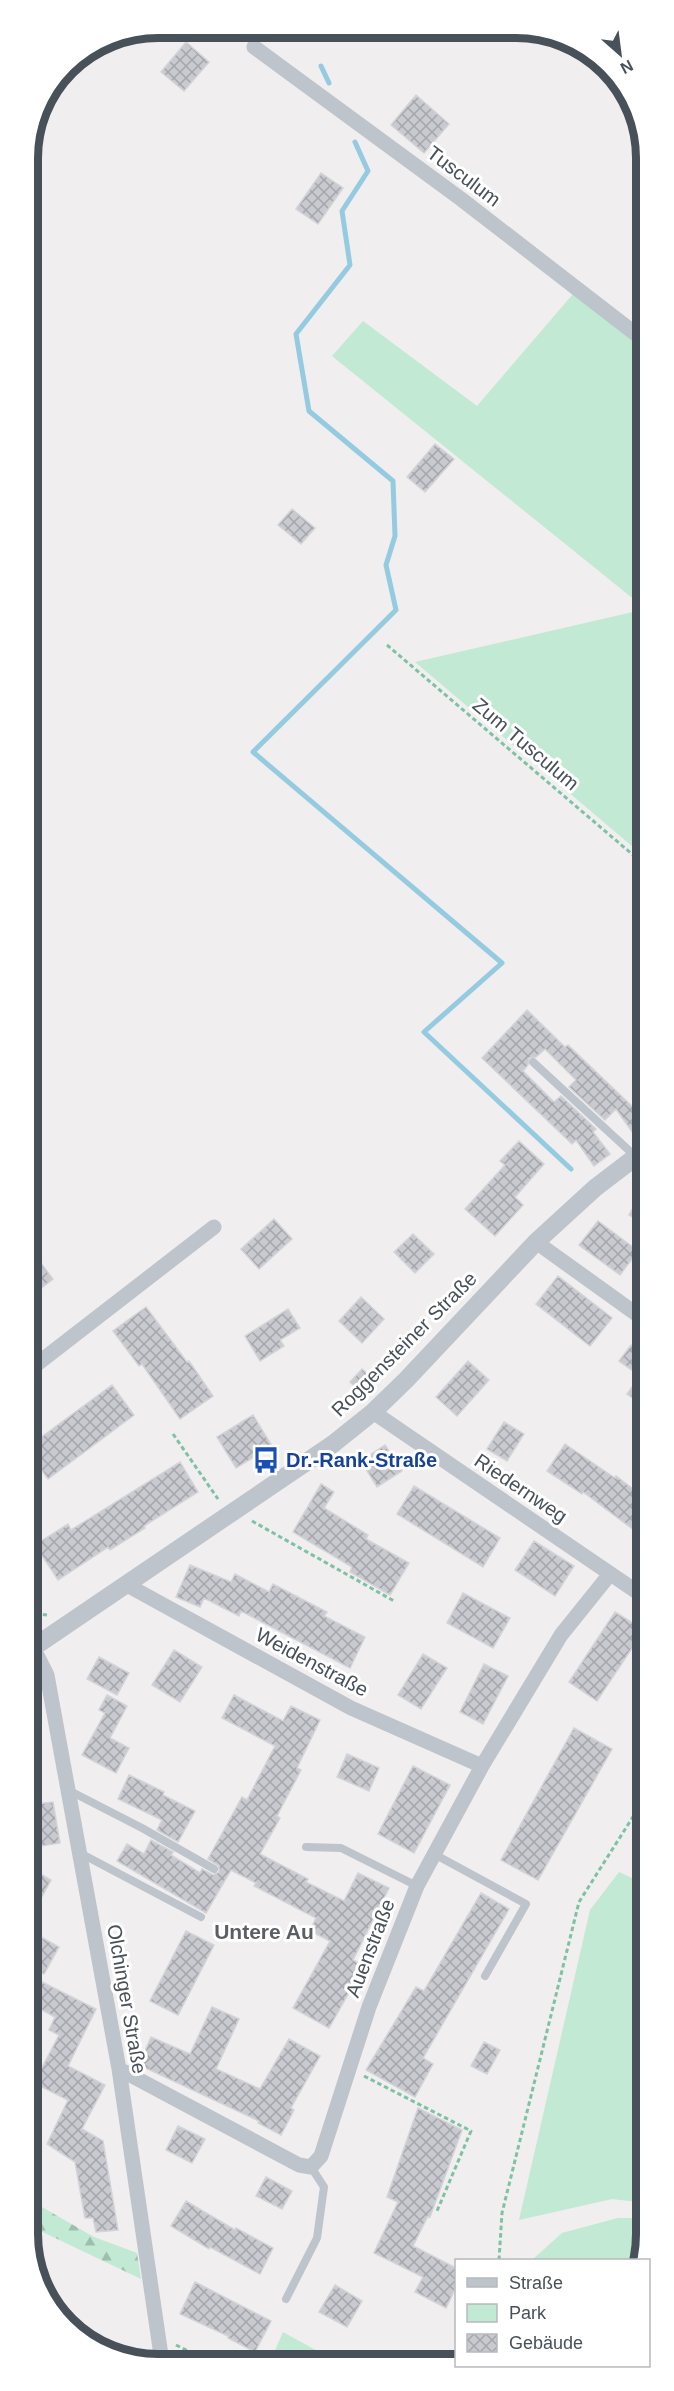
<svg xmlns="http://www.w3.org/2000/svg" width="674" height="2391" font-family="Arial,sans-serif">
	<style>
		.green { fill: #c1e9d3 }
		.forest { fill: url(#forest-firs) }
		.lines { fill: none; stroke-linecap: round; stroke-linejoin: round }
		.stream { stroke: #94cbe0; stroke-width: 5 }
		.building { fill: url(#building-cross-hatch); stroke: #d2d4d8; stroke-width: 1.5 }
		.path { stroke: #7ec2a5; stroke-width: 3; stroke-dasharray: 4.5 3; stroke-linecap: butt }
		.service { stroke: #bec4cb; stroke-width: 8 }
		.minor { stroke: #bec4cb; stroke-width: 15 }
		.tertiary { stroke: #bec4cb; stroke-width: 18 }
		.labels { text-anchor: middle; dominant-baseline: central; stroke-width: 6; stroke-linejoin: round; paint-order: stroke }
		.street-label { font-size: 20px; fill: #485059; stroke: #fff }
		.transit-label { font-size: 20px; font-weight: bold; fill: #164399; stroke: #fff; text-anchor: start }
		.neighbourhood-label { font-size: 21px; font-weight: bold; fill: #5b5e62; stroke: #fff }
		.rim { fill: none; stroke: #485059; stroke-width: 8 }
	</style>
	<defs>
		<pattern id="forest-firs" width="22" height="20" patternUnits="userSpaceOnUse" patternTransform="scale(1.5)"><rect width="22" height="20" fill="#c1e9d3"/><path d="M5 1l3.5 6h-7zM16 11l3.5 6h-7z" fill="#9fbfae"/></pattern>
		<pattern id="building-cross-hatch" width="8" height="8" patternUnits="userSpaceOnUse" patternTransform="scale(1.5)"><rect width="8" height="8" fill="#c9cad0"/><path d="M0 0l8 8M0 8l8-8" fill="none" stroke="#a5a6ac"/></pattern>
	</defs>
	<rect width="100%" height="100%" fill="#f0eeee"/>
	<path class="green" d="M573,294l73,57v507l-231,-196 231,-53 -314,-253 31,-35 114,85z
		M619,1872l28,13v318l-35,-4 -93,21 71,-310z
		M618,2218h29v24l-8,18h-107l30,-27z
		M283,2332l54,30h-67z"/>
	<path class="forest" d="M28,2199l66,38 43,16 4,26 -113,-54z"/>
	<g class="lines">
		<path class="stream" d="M321,66l8,17
			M355,142l13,29 -26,40 8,54 -54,69 13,77 84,70 2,55 -9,29 10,45 -143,142 249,211 -78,69 147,137"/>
	</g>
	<path class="building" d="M186,42l23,20 -25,29 -23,-19z
		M416,95l33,29 -25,29 -33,-28z
		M321,173l22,15 -25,36 -22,-15z
		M435,444l19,15 -29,33 -18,-15z
		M292,509l23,19 -14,16 -23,-19z
		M527,1010l38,37 3,-2 70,67 2,-2 6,9v9l-11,8 -19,-27 -11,11 -36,-33 7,-7 -31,-31 -9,8 -7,1 -1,7 -5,6 31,31 7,-6 35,33 -3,3 17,22 -16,12 -18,-26 -4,4 -90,-86z
		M519,1141l25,23 -29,33 8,8 -28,31 -30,-27 40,-44 -5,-4z
		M646,1185v39l-17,-9z
		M274,1219l18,20 -33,30 -18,-20z
		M598,1221l40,30 -18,24 -41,-30z
		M413,1234l21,20 -19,19 -21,-21z
		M28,1246l25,33 -25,19z
		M558,1276l54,42 -22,28 -54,-42z
		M361,1297l23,22 -22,24 -23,-22z
		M146,1307l41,55 2,-1 24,35 -33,23 -38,-55 -3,2 -26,-35z
		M288,1309l12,19 -20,12 4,6 -24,15 -15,-25z
		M631,1345l15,11v51l-19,-13 13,-18 -21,-15z
		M468,1361l21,19 -32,36 -21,-19z
		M362,1369l13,11 -13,13 -12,-11z
		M112,1385l22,30 -86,64 -20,-28v-4z
		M253,1415l19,31 -36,22 -19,-31z
		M504,1422l20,12 -17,27 -20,-12z
		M565,1444l50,34 1,-2 30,23v40l-63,-47 -1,2 -35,-23z
		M385,1445l17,26 -25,16 -16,-26z
		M180,1462l18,30 -54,34 1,2 -35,22 -2,-3 -50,33 -23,-35 33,-21 3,6z
		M321,1484l13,8 -10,16 44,27 -2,4 43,24 -19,32 -40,-23 2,-5 -59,-35z
		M414,1486l86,52 -17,29 -86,-53z
		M534,1541l40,25 -19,30 -40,-26z
		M190,1565l41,17 4,-8 34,18 4,-8 54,28 -3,4 41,21 -15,31 -109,-57 -2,5 -35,-18 -4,9 -24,-10z
		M463,1593l47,25 -17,30 -46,-25z
		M615,1612l29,18 -47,71 -28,-19z
		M174,1650l28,17 -22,35 -28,-17z
		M423,1654l24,14 -26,41 -23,-14z
		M99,1657l30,16 -12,22 -30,-16z
		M484,1664l24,12 -25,48 -23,-12z
		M107,1695l20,11 -17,32 19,10 -13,25 -34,-18 23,-42 -6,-3z
		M234,1695l49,26 8,-15 29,14 -23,48 4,2 -24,46 3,2 -20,36 48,25 -2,3 38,19 14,-28 31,15 -36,72 11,6 -35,62 -36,-20 37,-67 -20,-10 6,-13 -62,-32 2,-3 -25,-13 -25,43 -89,-52 10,-17 17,10 7,-14 22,12 -2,3 29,18 2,-4 11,6 6,-3v-6l-11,-7 34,-62 5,3 28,-54 -53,-28z
		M574,1728l38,21 -74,131 -37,-20z
		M347,1754l32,14 -10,23 -32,-14z
		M413,1766l37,19 -36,68 -36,-19z
		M129,1775l35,17 -1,3 32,16 -17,31 -21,-12 5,-10 -44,-21z
		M53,1802l7,41 -25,4 -6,-42z
		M28,1867l23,13 -23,42z
		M481,1893l28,16 -86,149 10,6 -18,33 -49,-27 50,-83 8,4z
		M186,1931l28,14 -36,70 -28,-14z
		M41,1937l18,10 -15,27 -16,-8z
		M40,1981l56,28 -28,57 37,19 -23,44 21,12 15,89 -22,2 -3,-14h-8l-10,-56 -28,-18 21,-44 -34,-17 25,-48 -10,-5 6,-13 -26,-14z
		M212,2007l27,12 -23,50 44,20 29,-50 31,17 -29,52 3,2 -13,25 -23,-12 1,-2 -120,-56 12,-28 39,17z
		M484,2042l16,8 -13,24 -16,-8z
		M418,2108l44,22 -32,87 -2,-1 -15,30 43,22v19l-10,21 -31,-16 8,-15 -49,-24 24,-51 -11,-5z
		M178,2126l27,13 -13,24 -26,-13z
		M266,2177l26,14 -10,18 -26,-13z
		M186,2201l49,29 1,-2 37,20 -13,26 -50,-27 -1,2 -38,-23z
		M195,2282l76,39 -16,31 -27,-14v-2l-48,-22z
		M335,2285l27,16 -15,26 -28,-15z"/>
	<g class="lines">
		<path class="path" d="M387,645l259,221
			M173,1434l45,65
			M252,1521l142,80
			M28,1613l19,2
			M364,2076l107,55 -34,80
			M499,2260l3,-47 77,-311 57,-90 11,-9
			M176,2345l34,17"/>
		<path class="service" d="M533,1062l102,94
			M70,1791l72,37 72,41
			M306,1847l35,1 76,38
			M80,1853l121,64
			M434,1854l92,50 -41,72
			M286,2299l31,-61 7,-51 -13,-20"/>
		<path class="minor" d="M254,47l207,152 185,143
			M536,1242l110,79
			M28,1371l186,-144
			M373,1412l273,186
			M127,1585l224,123 131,58
			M28,1645l10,12 9,18 72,394 43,293
			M119,2069l180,96 12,2 10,-11 48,-149 48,-121 65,-120 79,-131 49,-61"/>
		<path class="tertiary" d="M28,1651l305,-207 40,-32 33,-32 130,-138 59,-54 51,-39"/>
	</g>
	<defs>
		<symbol id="bus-bare" viewBox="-9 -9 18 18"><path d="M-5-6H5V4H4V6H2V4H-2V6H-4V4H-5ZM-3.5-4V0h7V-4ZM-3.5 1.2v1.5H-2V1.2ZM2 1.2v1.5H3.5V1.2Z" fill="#1a4fb4" stroke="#fff" stroke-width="2.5" paint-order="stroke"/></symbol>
	</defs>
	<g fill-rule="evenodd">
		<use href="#bus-bare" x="247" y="1441" width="38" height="38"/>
	</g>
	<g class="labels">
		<g class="street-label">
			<text transform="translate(464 176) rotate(37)">Tusculum</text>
			<text transform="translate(526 744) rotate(40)">Zum Tusculum</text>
			<text transform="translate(404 1344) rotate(-45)">Roggensteiner Straße</text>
			<text transform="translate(521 1488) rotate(34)">Riedernweg</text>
			<text transform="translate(312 1662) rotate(28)">Weidenstraße</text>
			<text transform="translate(370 1948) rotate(-69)">Auenstraße</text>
			<text transform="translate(127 1999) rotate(80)">Olchinger Straße</text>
		</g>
		<g class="transit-label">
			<text x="286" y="1460">Dr.-Rank-Straße</text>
		</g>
		<g class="neighbourhood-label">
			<text x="264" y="1931">Untere Au</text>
		</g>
	</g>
	<path d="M0 0H674V2391H0ZM158 38H516A120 120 0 0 1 636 158V2234A120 120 0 0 1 516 2354H158A120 120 0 0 1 38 2234V158A120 120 0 0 1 158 38Z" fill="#fff" fill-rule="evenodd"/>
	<path class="rim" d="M158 38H516A120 120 0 0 1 636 158V2234A120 120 0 0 1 516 2354H158A120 120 0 0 1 38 2234V158A120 120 0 0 1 158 38Z"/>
	<rect x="455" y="2259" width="195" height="108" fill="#ffffff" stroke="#b6b9bd" stroke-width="1.5"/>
	<rect x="467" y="2278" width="30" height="9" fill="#bec4cb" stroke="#b6b9bd" stroke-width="1.5"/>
	<text x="509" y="2289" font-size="18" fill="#485059">Straße</text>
	<rect x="467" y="2304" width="30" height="18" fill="#c1e9d3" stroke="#b6b9bd" stroke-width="1.5"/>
	<text x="509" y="2319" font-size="18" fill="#485059">Park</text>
	<rect x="467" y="2334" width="30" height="18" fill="url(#building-cross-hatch)" stroke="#b6b9bd" stroke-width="1.5"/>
	<text x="509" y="2349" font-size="18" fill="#485059">Gebäude</text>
	<g transform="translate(620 54) rotate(152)" stroke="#ffffff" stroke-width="4.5" paint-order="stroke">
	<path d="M0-4.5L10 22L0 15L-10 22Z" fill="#485059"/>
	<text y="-9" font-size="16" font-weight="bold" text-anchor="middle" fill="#485059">N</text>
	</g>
</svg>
